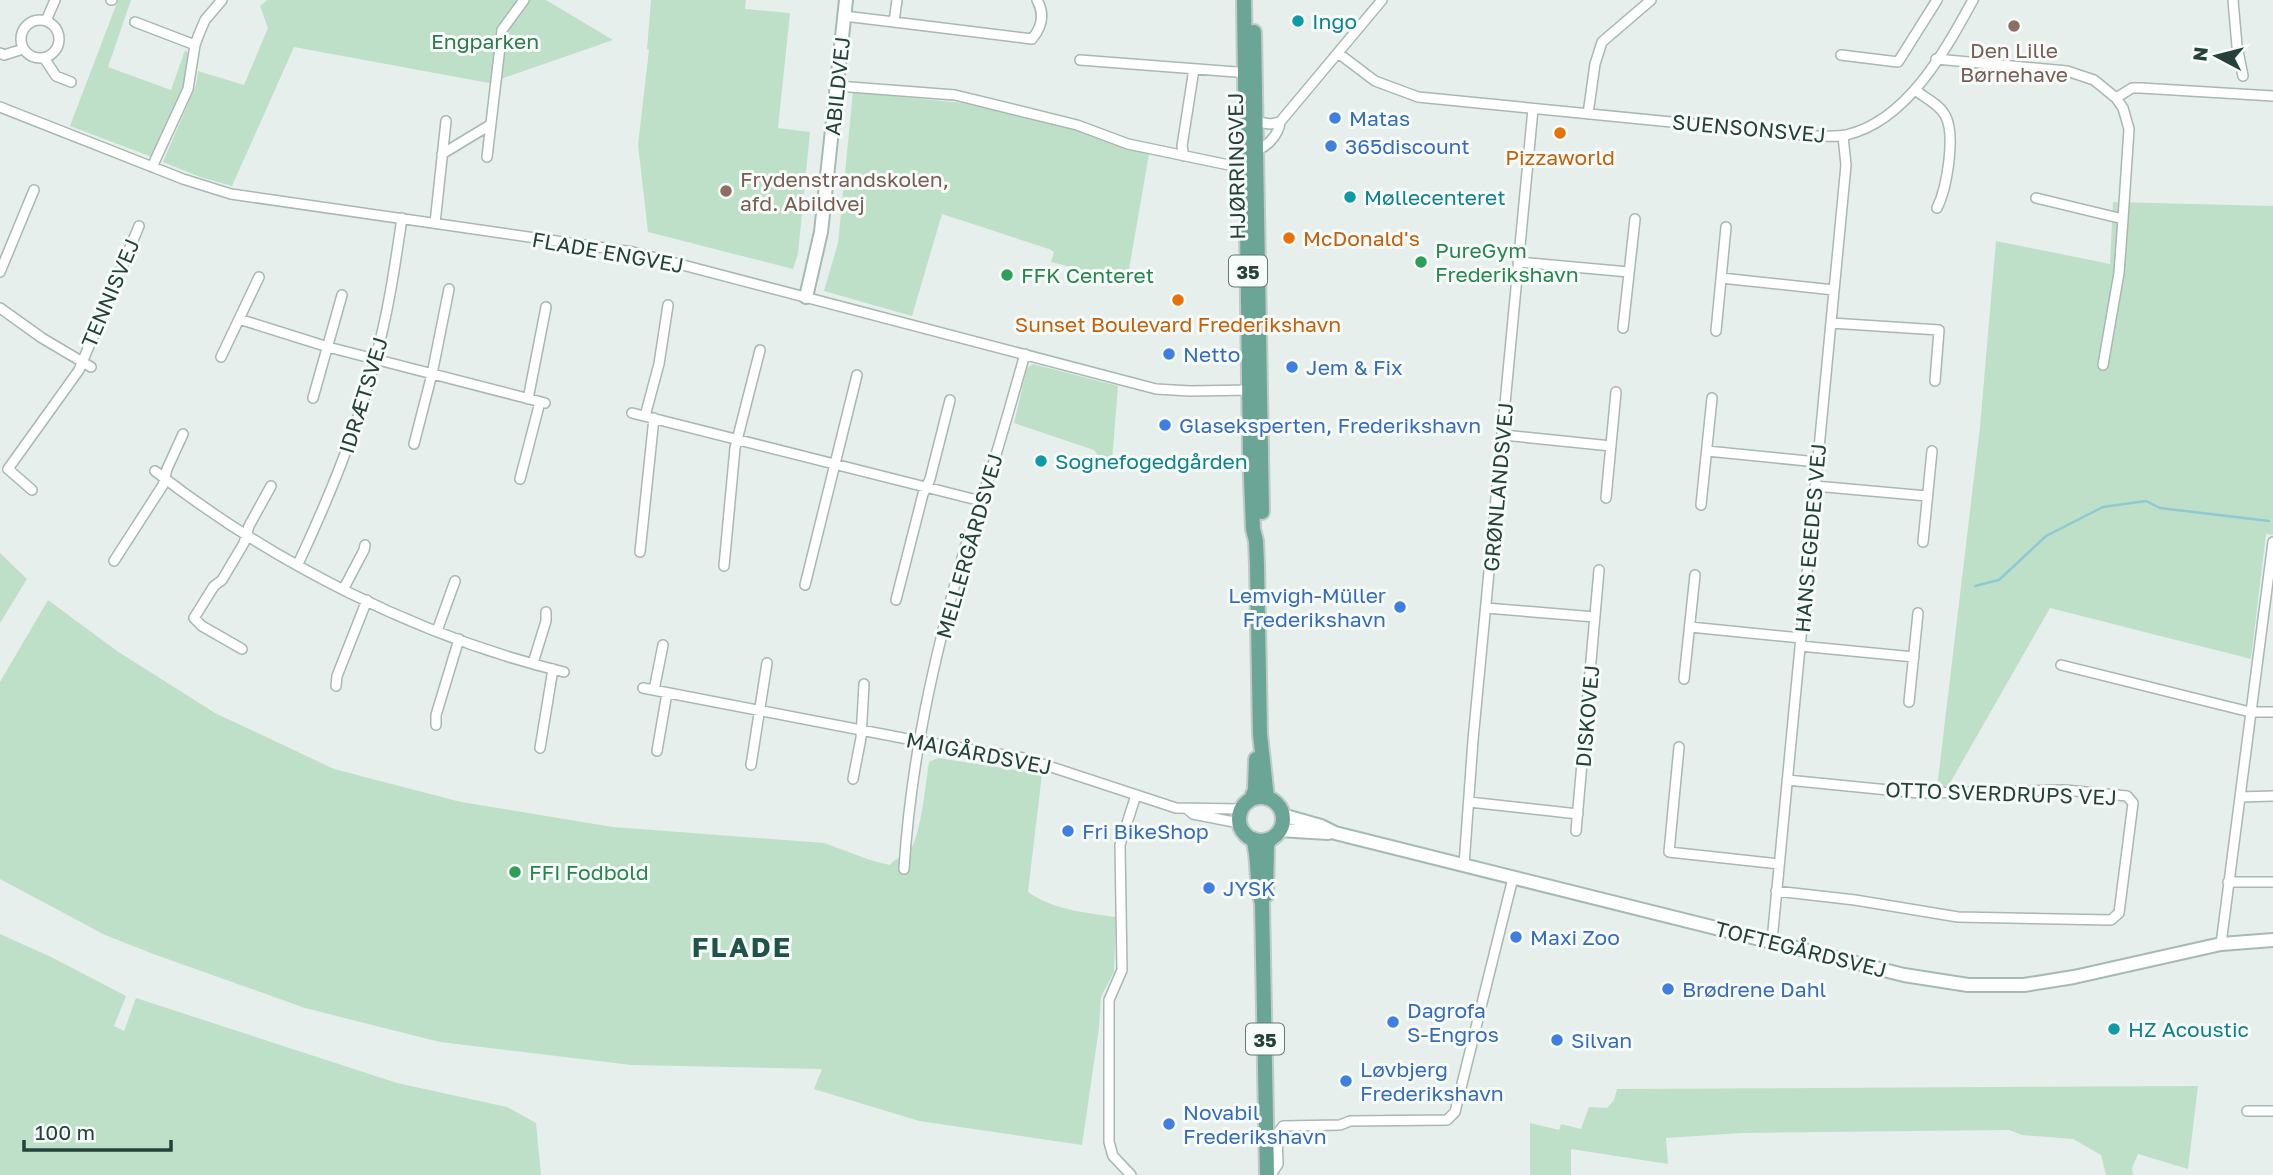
<svg xmlns="http://www.w3.org/2000/svg" width="2273" height="1175" font-family="'Golos Text',sans-serif">
	<style>
		.green { fill: #bfe0c8 }
		.lines { fill: none; stroke-linecap: round; stroke-linejoin: round }
		.stream { stroke: #8ec9d4; stroke-width: 2.5 }
		.street-casing { stroke: #a8b8b2; stroke-width: 12 }
		.secondary-casing { stroke: #a4bbb3; stroke-width: 16 }
		.primary-casing { stroke: #c2cac8; stroke-width: 18 }
		.street { stroke: #fff; stroke-width: 9 }
		.secondary { stroke: #fff; stroke-width: 12 }
		.primary { stroke: #6aa596; stroke-width: 14 }
		.culture-dot { fill: #0f9aa8; stroke: #f7fbf9; stroke-width: 2.5 }
		.education-dot { fill: #8d6e63; stroke: #f7fbf9; stroke-width: 2.5 }
		.shop-dot { fill: #3f7fe0; stroke: #f7fbf9; stroke-width: 2.5 }
		.food-dot { fill: #e8710a; stroke: #f7fbf9; stroke-width: 2.5 }
		.leisure-dot { fill: #2e9e5b; stroke: #f7fbf9; stroke-width: 2.5 }
		.labels { text-anchor: middle; dominant-baseline: central; stroke-width: 6; stroke-linejoin: round; paint-order: stroke }
		.shield { fill: #f7fbf9; stroke: #637a73; stroke-width: 2 }
		.shield-label { font-size: 19px; font-weight: bold; fill: #24423a }
		.culture-label { font-size: 21px; fill: #0d838f; stroke: #f7fbf9; text-anchor: start }
		.park-label { font-size: 21px; fill: #2d7a4b; stroke: #f7fbf9 }
		.education-label { font-size: 21px; fill: #785e54; stroke: #f7fbf9 }
		.street-label { font-size: 21px; fill: #24423a; stroke: #f7fbf9 }
		.shop-label { font-size: 21px; fill: #366cbe; stroke: #f7fbf9; text-anchor: start }
		.food-label { font-size: 21px; fill: #c56008; stroke: #f7fbf9 }
		.leisure-label { font-size: 21px; fill: #27864d; stroke: #f7fbf9; text-anchor: start }
		.district-label { font-size: 28px; font-weight: bold; letter-spacing: 2px; fill: #1f5548; stroke: #f7fbf9 }
	</style>
	<rect width="100%" height="100%" fill="#e6efeb"/>
	<path class="green" d="M118,0h13l-23,67 63,23 14,-40 3,3 -1,22 -3,11 -32,71 -82,-31z
		M267,0h279l67,40 -124,43 -195,-36 -62,139 -32,-9 -37,-15 33,-77 2,-14 46,14 24,-57 -8,-22z
		M651,0h95l-1,9 45,4 -12,115 32,4 -12,122 -5,15 -145,-37 -10,-87 11,-95 -2,-1z
		M853,92l110,11 113,26 48,18 25,7 -22,127 -76,-19 3,-10 -5,-3 -107,-35 -30,102 -88,-25 14,-48z
		M2113,202l160,4v329l-7,-1 -15,125 -201,-51 -104,182 -9,-2 43,-361 16,-186 114,23z
		M1033,364l85,22 -6,75 -12,-3 -6,-8 -80,-27 13,-55z
		M0,553l27,26 -27,44z
		M48,600l69,51 98,62 119,56 127,33 152,25 211,16 46,17 20,5c5,-7 16,-10 21,-17 10,-14 15,-67 18,-86l9,-4 104,16 -14,118c26,18 58,21 88,25l-2,55 -13,25 -2,31 -17,117 -163,-24 -105,-32 8,-20 -190,-4 -192,-23 -135,-34 -149,-53 -51,-20 -105,-56v-197z
		M0,934l51,23 75,39 -12,30 10,5 12,-33 261,85 110,24 29,16 5,52h-541z
		M2198,1086l-10,83 -50,-15 -6,14 1,7h-27l-5,-20 -28,-16 -51,-4 -13,-5 -267,3 -76,5 2,26 -97,-15v26h-41v-52l29,7 2,-6 20,5 8,-22 18,1 7,-8 3,-11z"/>
	<g class="lines">
		<path class="stream" d="M1975,586l24,-6 47,-44 57,-29 43,-6 14,7 109,13"/>
		<defs>
			<path id="street" d="M111,0h1
				M2233,0l4,46 6,30
				M844,16l50,6 3,-22
				M21 39a19 19 0 1 1 38 0a19 19 0 1 1-38 0Z
				M46,21l9,-21
				M135,22l60,23
				M894,22l138,17c10,-12 13,-25 5,-39
				M0,53l4,2 19,-6
				M1338,53l37,28 43,16 396,39c10,0 22,1 32,-1 61,-14 99,-84 127,-135
				M1841,55l57,7 39,-62
				M44,58l12,18 15,6
				M1936,59l131,12 27,9 22,18 7,10 6,21 -6,90 -4,54 -16,92
				M1080,60l169,13
				M837,86l118,9 122,30 51,19 120,25
				M1915,90c10,8 23,13 30,25 11,19 2,73 -8,93
				M2116,98l16,-10h9l132,8
				M0,107l183,72 48,15 402,58 523,137 34,2 62,-1
				M1588,114l7,-50 7,-22 49,-42
				M1252,121l18,3 10,-2
				M1252,151c13,-1 27,-16 28,-29l102,-122
				M442,154l48,-29
				M1184,156l-2,-10 12,-77
				M487,157l15,-127 22,-30
				M152,167l36,-78 7,-44 4,-11 6,-14 17,-20
				M2036,198l87,21
				M435,223l11,-102
				M1518,262l111,10
				M0,272l34,-82
				M1721,278l113,12
				M0,308l42,30 49,29
				M239,319l89,28 217,56
				M1831,323l108,7 -4,51
				M1623,328l12,-109
				M1716,331l10,-104
				M221,357l38,-80
				M313,398l29,-103
				M528,399l18,-92
				M632,413l349,88
				M645,416l14,-52 9,-59
				M1503,435l108,11
				M414,444l18,-70 17,-85
				M1707,451l110,11
				M155,471c118,92 264,166 409,201
				M520,479l20,-77
				M1815,486l112,10
				M32,490l-24,-21 71,-99 60,-144
				M1606,498l10,-106
				M1701,505l11,-107
				M1923,542l9,-91
				M640,552l14,-134
				M114,561l49,-76 4,-16 16,-35
				M298,564c31,-66 59,-133 77,-204 13,-46 20,-94 27,-142
				M724,566l11,-118 25,-98
				M805,585l52,-210
				M344,588l20,-38 1,-5
				M896,600l27,-106 7,-15 20,-79
				M1486,608l109,9
				M1690,627l111,11
				M437,631l18,-50
				M1800,646l114,11
				M242,649l-40,-23 -8,-8 20,-32 8,-6 22,-37 5,-17 22,-40
				M533,663l13,-42v-9
				M2061,665l189,47h23
				M1684,679l11,-104
				M336,686l1,-10 30,-76
				M643,688l275,53 106,17 152,50 65,1
				M654,690l9,-45
				M1909,702l9,-89
				M436,725v-10l23,-76
				M1679,747l-10,105 110,12
				M540,748l13,-79
				M657,751l10,-58
				M751,765l16,-102
				M853,779l8,-41 3,-54
				M2240,797l33,-1
				M1469,802l109,12
				M1187,809l6,5 46,9
				M1576,831l23,-261
				M1464,865l9,-125 60,-631
				M904,869c7,-111 30,-211 60,-318 8,-27 18,-53 27,-80 12,-39 23,-78 34,-117
				M2228,882h45
				M1776,891l79,9 103,17 153,3 8,-7 14,-110 -6,-7 -62,-6 -146,3 -132,-13
				M1772,941l74,-776 -3,-29
				M2221,944l52,-402
				M2247,1111h26
				M1131,1175l-18,-19 -4,-14v-142l13,-30 -2,-125 16,-50
				M1271,1175l7,-11 -1,-30 6,-8 57,-1 10,-4 97,-1 8,-8 58,-234"/>
			<path id="secondary" d="M806,297l15,-65 25,-232
				M1282,815l39,11 14,7 569,142 64,10h56l50,-8 147,-33 52,-4
				M1279,830l49,3"/>
			<path id="primary" d="M1244,0l6,452 3,77 3,12 1,24 3,169 7,64
				M1254,32l8,480
				M1239 819a22 22 0 1 1 44 0a22 22 0 1 1-44 0Z
				M1251,799l4,-9 1,-31
				M1253,839c7,21 2,43 9,64l5,272
				M1266,895l1,-50 3,-6"/>
		</defs>
		<use href="#street" class="street-casing"/>
		<use href="#secondary" class="secondary-casing"/>
		<use href="#primary" class="primary-casing"/>
		<use href="#street" class="street"/>
		<use href="#secondary" class="secondary"/>
		<use href="#primary" class="primary"/>
	</g>
	<g class="culture-dot">
		<circle cx="1298" cy="21" r="7"/>
		<circle cx="1350" cy="197" r="7"/>
		<circle cx="1041" cy="461" r="7"/>
		<circle cx="2114" cy="1029" r="7"/>
	</g>
	<g class="education-dot">
		<circle cx="2014" cy="26" r="7"/>
		<circle cx="726" cy="191" r="7"/>
	</g>
	<g class="shop-dot">
		<circle cx="1335" cy="118" r="7"/>
		<circle cx="1331" cy="146" r="7"/>
		<circle cx="1169" cy="354" r="7"/>
		<circle cx="1292" cy="367" r="7"/>
		<circle cx="1165" cy="425" r="7"/>
		<circle cx="1400" cy="607" r="7"/>
		<circle cx="1068" cy="831" r="7"/>
		<circle cx="1209" cy="888" r="7"/>
		<circle cx="1516" cy="937" r="7"/>
		<circle cx="1668" cy="989" r="7"/>
		<circle cx="1393" cy="1022" r="7"/>
		<circle cx="1557" cy="1040" r="7"/>
		<circle cx="1346" cy="1081" r="7"/>
		<circle cx="1169" cy="1124" r="7"/>
	</g>
	<g class="food-dot">
		<circle cx="1560" cy="133" r="7"/>
		<circle cx="1289" cy="238" r="7"/>
		<circle cx="1178" cy="300" r="7"/>
	</g>
	<g class="leisure-dot">
		<circle cx="1421" cy="262" r="7"/>
		<circle cx="1007" cy="275" r="7"/>
		<circle cx="515" cy="872" r="7"/>
	</g>
	<g class="labels">
		<g class="shield">
			<rect x="1229" y="255.5" width="38" height="31" rx="5"/>
			<rect x="1246" y="1023.5" width="38" height="31" rx="5"/>
		</g>
		<g class="shield-label">
			<text x="1248" y="271">35</text>
			<text x="1265" y="1039">35</text>
		</g>
		<g class="culture-label">
			<text x="1312" y="21">Ingo</text>
			<text x="1364" y="197">Møllecenteret</text>
			<text x="1055" y="461">Sognefogedgården</text>
			<text x="2128" y="1029">HZ Acoustic</text>
		</g>
		<g class="park-label">
			<text x="485" y="41">Engparken</text>
		</g>
		<g class="education-label">
			<text x="2014" y="50">Den Lille<tspan x="2014" dy="24">Børnehave</tspan></text>
			<text x="740" y="179" text-anchor="start">Frydenstrandskolen,<tspan x="740" dy="24">afd. Abildvej</tspan></text>
		</g>
		<g class="street-label">
			<text transform="translate(837 86) rotate(-84)">ABILDVEJ</text>
			<text transform="translate(1749 128) rotate(5)">SUENSONSVEJ</text>
			<text transform="translate(1236 166) rotate(-91)">HJØRRINGVEJ</text>
			<text transform="translate(608 252) rotate(10)">FLADE ENGVEJ</text>
			<text transform="translate(110 293) rotate(-67)">TENNISVEJ</text>
			<text transform="translate(363 395) rotate(-73)">IDRÆTSVEJ</text>
			<text transform="translate(1498 487) rotate(-85)">GRØNLANDSVEJ</text>
			<text transform="translate(1810 538) rotate(-85)">HANS EGEDES VEJ</text>
			<text transform="translate(969 546) rotate(-74)">MELLERGÅRDSVEJ</text>
			<text transform="translate(1587 716) rotate(-85)">DISKOVEJ</text>
			<text transform="translate(979 753) rotate(11)">MAIGÅRDSVEJ</text>
			<text transform="translate(2001 793) rotate(2)">OTTO SVERDRUPS VEJ</text>
			<text transform="translate(1801 949) rotate(14)">TOFTEGÅRDSVEJ</text>
		</g>
		<g class="shop-label">
			<text x="1349" y="118">Matas</text>
			<text x="1345" y="146">365discount</text>
			<text x="1183" y="354">Netto</text>
			<text x="1306" y="367">Jem &amp; Fix</text>
			<text x="1179" y="425">Glaseksperten, Frederikshavn</text>
			<text x="1386" y="595" text-anchor="end">Lemvigh-Müller<tspan x="1386" dy="24">Frederikshavn</tspan></text>
			<text x="1082" y="831">Fri BikeShop</text>
			<text x="1223" y="888">JYSK</text>
			<text x="1530" y="937">Maxi Zoo</text>
			<text x="1682" y="989">Brødrene Dahl</text>
			<text x="1407" y="1010">Dagrofa<tspan x="1407" dy="24">S-Engros</tspan></text>
			<text x="1571" y="1040">Silvan</text>
			<text x="1360" y="1069">Løvbjerg<tspan x="1360" dy="24">Frederikshavn</tspan></text>
			<text x="1183" y="1112">Novabil<tspan x="1183" dy="24">Frederikshavn</tspan></text>
		</g>
		<g class="food-label">
			<text x="1560" y="157">Pizzaworld</text>
			<text x="1303" y="238" text-anchor="start">McDonald's</text>
			<text x="1178" y="324">Sunset Boulevard Frederikshavn</text>
		</g>
		<g class="leisure-label">
			<text x="1435" y="250">PureGym<tspan x="1435" dy="24">Frederikshavn</tspan></text>
			<text x="1021" y="275">FFK Centeret</text>
			<text x="529" y="872">FFI Fodbold</text>
		</g>
		<g class="district-label">
			<text x="742" y="946">FLADE</text>
		</g>
	</g>
	<g transform="translate(2217 56) rotate(277)" stroke="#f7fbf9" stroke-width="5" paint-order="stroke">
	<path d="M0-5L12 26L0 18L-12 26Z" fill="#24423a"/>
	<text y="-10" font-size="19" font-weight="bold" text-anchor="middle" fill="#24423a">N</text>
	</g>
	<path d="M24 1140v10h147v-10" fill="none" stroke="#24423a" stroke-width="3.5"/>
	<text x="35" y="1140" font-size="21" fill="#24423a" stroke="#f7fbf9" stroke-width="5" paint-order="stroke">100 m</text>
</svg>
